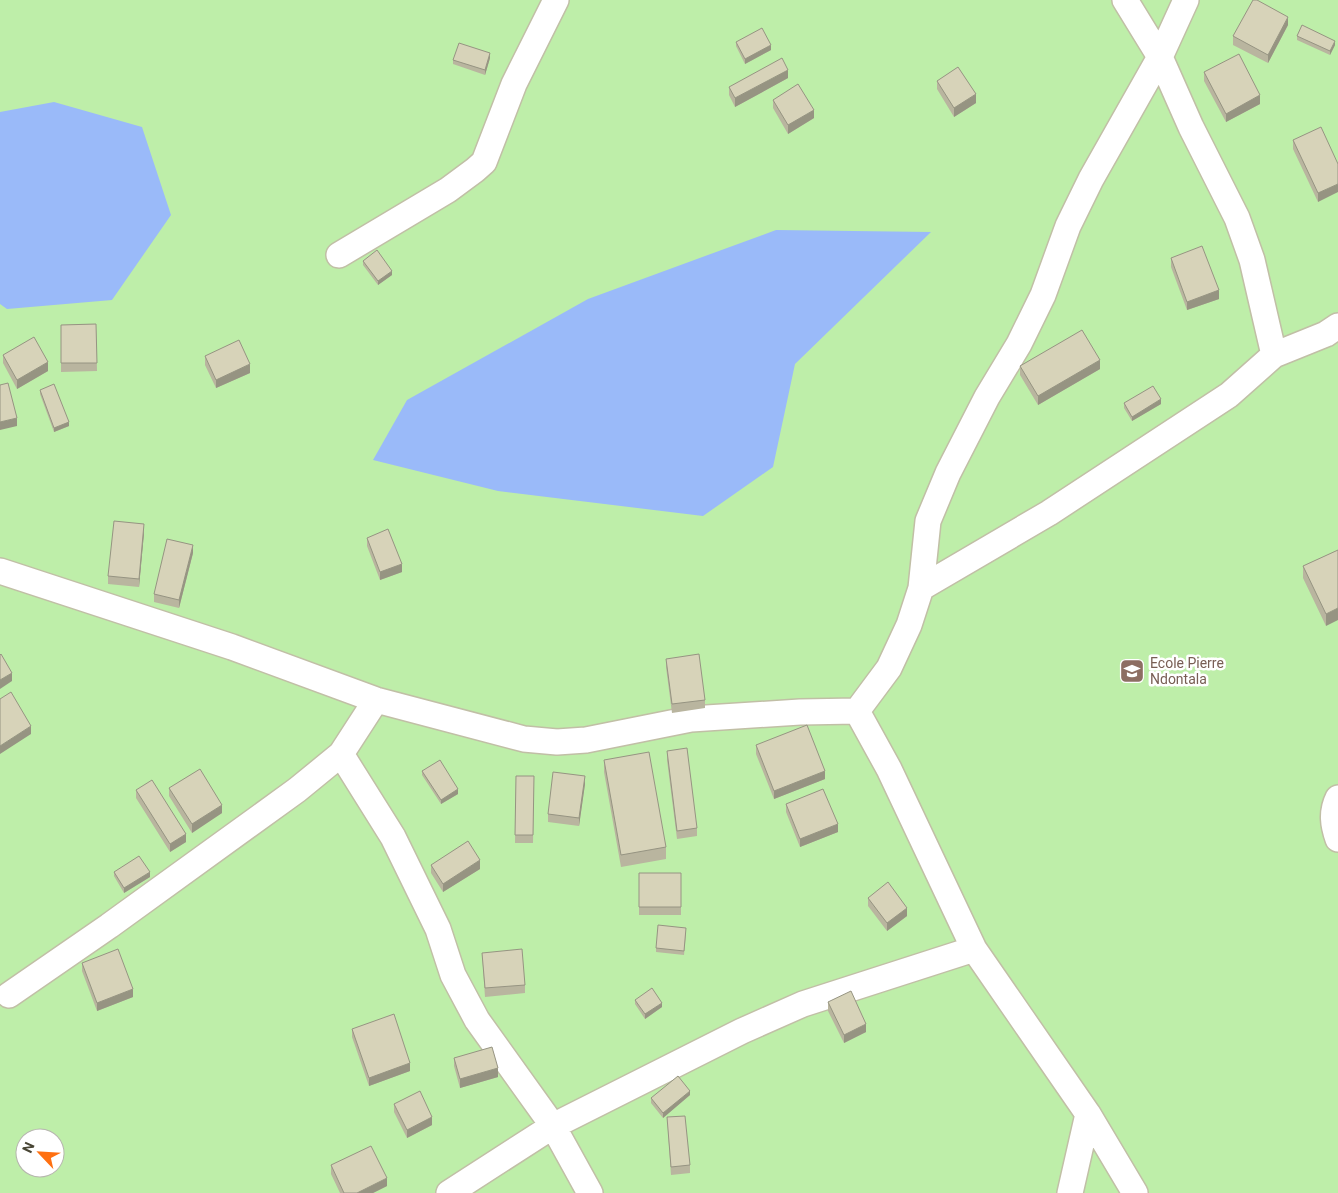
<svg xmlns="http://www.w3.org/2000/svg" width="1338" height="1193" font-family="Roboto,sans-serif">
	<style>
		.green { fill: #beeea9; fill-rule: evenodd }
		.water { fill: #9abaf9 }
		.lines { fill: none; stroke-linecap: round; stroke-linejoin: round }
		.minor-casing { stroke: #c1bfa6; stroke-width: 28 }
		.minor { stroke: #fff; stroke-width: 25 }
		.wall { fill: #b9b59f }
		.shaded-wall { fill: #969482 }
		.building { fill: #d7d3b9; stroke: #969482 }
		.labels { text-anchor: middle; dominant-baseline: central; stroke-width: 5; stroke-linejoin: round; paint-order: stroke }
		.education-label { font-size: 14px; fill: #785e54; stroke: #fff; text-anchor: start }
	</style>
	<rect width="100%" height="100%" fill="#f5f4e5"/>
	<path class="green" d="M0,0h1338v1193h-1338zM25,1138h30v30h-30z"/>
	<path class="water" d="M54,102l88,25 29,88 -59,85 -105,9 -7,-5v-192z
		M776,230l155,2 -136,132 -22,103 -70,49 -205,-25 -125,-31 34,-60 181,-101z"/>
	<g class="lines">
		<defs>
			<path id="minor" d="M1125,0l35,57 31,70 46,91 15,42 22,95
				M339,255l109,-65 27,-20 9,-8 30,-78 42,-84
				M0,571l232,76 144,53 148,39 33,3 29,-2 105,-21 109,-7 57,-1 32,-43 20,-43 12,-37 7,-67 20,-48 39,-76 32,-53 24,-49 25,-69 23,-47 69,-122 26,-57
				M921,588l128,-75 180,-118 45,-40 52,-21 12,-8
				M857,711l32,58 85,180 114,165 47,79
				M341,754l52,83 45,92 15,46 24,45 76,106 37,67
				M1338,798c-7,14 -5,27 0,41
				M9,995l100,-69 188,-136 44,-36 35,-54
				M449,1193l104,-67 189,-95 61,-27 171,-55
				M1070,1193l18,-79"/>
		</defs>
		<use href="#minor" class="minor-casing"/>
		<use href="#minor" class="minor"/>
	</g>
	<path class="wall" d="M1288,25l-20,38 -35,-18v-9z
		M1297,36l38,9 -5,10 -33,-15z
		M736,42l35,8 -26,14 -9,-18z
		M490,58l-5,17 -32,-11v-4z
		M1204,72l56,32 -34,18 -22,-41z
		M788,78l-53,29 -6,-12v-8z
		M937,81l39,22 -22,14 -17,-28z
		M773,100l41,18 -26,16 -15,-26z
		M1293,140l45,24 -20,38 -25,-53z
		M1171,258l48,41 -32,11 -16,-43z
		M363,261l29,14 -14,10 -15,-20z
		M96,324l1,47 -36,1v-47z
		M3,355l45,16 -31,18 -14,-26z
		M205,356l45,17 -34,15 -11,-23z
		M1020,366l80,3 -62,36 -18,-30z
		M40,390l29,36 -15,6 -14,-38z
		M1124,403l37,1 -29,17 -8,-13z
		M144,533l-5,54 -31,-3v-8z
		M367,538l35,34 -22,8 -13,-34z
		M1338,550l-12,76 -23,-48v-12z
		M193,553l-14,55 -25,-6v-8z
		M666,659l39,41v8l-33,5 -6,-46z
		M756,745l69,34 -51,20 -18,-45z
		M667,751l30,77v8l-20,3 -10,-79z
		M604,760l62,87v12l-45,8 -17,-95z
		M422,771l36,23 -17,10 -19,-29z
		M516,776h18l-1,67h-18z
		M585,784l-6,42 -31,-4v-8z
		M169,788l53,25 -30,20 -23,-37z
		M136,790l50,52 -16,10 -34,-54z
		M786,804l52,28 -38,15 -14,-35z
		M431,865l49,4 -37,23 -12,-19z
		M114,872l36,5 -26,16 -10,-17z
		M639,873h42v42h-42z
		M868,898l39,18 -20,15 -19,-25z
		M686,933l-2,22 -28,-3v-4z
		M482,953l43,32v8l-40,4z
		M82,963l51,34 -36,14 -15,-40z
		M635,1000l27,7 -17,12 -10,-15z
		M828,1002l38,30 -22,11 -16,-32z
		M352,1029l58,42 -41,15 -17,-49z
		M454,1058l44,19 -38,11 -6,-22z
		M690,1095l-27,23 -12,-15v-5z
		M394,1104l38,21 -25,13 -13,-26z
		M667,1117l23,48v8l-19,2z
		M331,1165l56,21 -14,7h-33l-9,-19z"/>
	<path class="shaded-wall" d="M1288,17v8l-20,38v-8z
		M1335,41v4l-5,10v-4z
		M771,45v5l-26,14v-5z
		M490,53v5l-5,17v-5z
		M788,70v8l-53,29v-9z
		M976,94v9l-22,14v-9z
		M1260,95v9l-34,18v-8z
		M814,110v8l-26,16v-9z
		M1338,184v8l-20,10v-9z
		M392,271v4l-14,10v-4z
		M1219,290v9l-32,11v-8z
		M1100,360v9l-62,36v-9z
		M48,362v9l-31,18v-9z
		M250,364v9l-34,15v-8z
		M1161,399v5l-29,17v-4z
		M17,418v8l-17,4v-8z
		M69,422v4l-15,6v-4z
		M144,524v9l-5,54v-8z
		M193,545v8l-14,55v-8z
		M402,564v8l-22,8v-8z
		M1338,608v12l-12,6v-12z
		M12,673v8l-12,8v-9z
		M31,726v8l-31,20v-8z
		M825,771v8l-51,20v-8z
		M585,776v8l-6,42v-8z
		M458,789v5l-17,10v-4z
		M222,805v8l-30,20v-9z
		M838,824v8l-38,15v-8z
		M186,834v8l-16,10v-8z
		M480,860v9l-37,23v-8z
		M150,872v5l-26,16v-5z
		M907,908v8l-20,15v-8z
		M133,989v8l-36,14v-8z
		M662,1003v4l-17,12v-5z
		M866,1024v8l-22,11v-8z
		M410,1063v8l-41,15v-8z
		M498,1068v9l-38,11v-9z
		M690,1091v4l-27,23v-5z
		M432,1117v8l-25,13v-8z
		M387,1178v8l-14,7h-16z"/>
	<path class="building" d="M1253,0h4l31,17 -20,38 -35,-19z
		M1302,25l33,16 -5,10 -33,-15z
		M762,28l9,17 -26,14 -9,-17z
		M459,43l31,10 -5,17 -32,-10z
		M1239,54l21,41 -34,19 -22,-42z
		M782,58l6,12 -53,28 -6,-11z
		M958,67l18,27 -22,14 -17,-27z
		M798,84l16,26 -26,15 -15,-25z
		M1321,127l17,37v20l-20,9 -25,-53z
		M1202,246l17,44 -32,12 -16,-44z
		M377,250l15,21 -14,10 -15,-20z
		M96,324l1,39h-36v-38z
		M1082,330l18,30 -62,36 -18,-30z
		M34,337l14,25 -31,18 -14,-25z
		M239,340l11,24 -34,16 -11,-24z
		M8,383l9,35 -17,4v-37z
		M54,384l15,38 -15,6 -14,-38z
		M1153,386l8,13 -29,18 -8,-14z
		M114,521l30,3 -5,55 -31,-3z
		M388,529l14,35 -22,8 -13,-34z
		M167,539l26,6 -14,55 -25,-6z
		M1338,550v58l-12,6 -23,-48z
		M1,654l11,19 -12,7v-25z
		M699,654l6,46 -33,4 -6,-45z
		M11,692l20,34 -31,20v-47z
		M807,725l18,46 -51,20 -18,-46z
		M687,748l10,80 -20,3 -10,-80z
		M649,752l17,95 -45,8 -17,-95z
		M440,760l18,29 -17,11 -19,-29z
		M200,769l22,36 -30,19 -23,-36z
		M553,772l32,4 -6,42 -31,-4z
		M516,776h18l-1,59h-18z
		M152,780l34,54 -16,10 -34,-54z
		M823,789l15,35 -38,15 -14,-35z
		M468,841l12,19 -37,24 -12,-19z
		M139,856l11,16 -26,16 -10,-16z
		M639,873h42v34h-42z
		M888,882l19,26 -20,15 -19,-25z
		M658,925l28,3 -2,23 -28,-3z
		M118,949l15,40 -36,14 -15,-40z
		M522,949l3,36 -40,3 -3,-35z
		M652,988l10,15 -17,11 -10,-14z
		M851,991l15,33 -22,11 -16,-33z
		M394,1014l16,49 -41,15 -17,-49z
		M492,1047l6,21 -38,11 -6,-21z
		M678,1076l12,15 -27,22 -12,-15z
		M420,1091l12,26 -25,13 -13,-26z
		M685,1116l5,49 -19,2 -4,-50z
		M371,1146l16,32 -30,15h-13l-13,-28z"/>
	<defs>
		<symbol id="school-square" viewBox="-11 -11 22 22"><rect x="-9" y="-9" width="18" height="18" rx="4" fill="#8d6e63" stroke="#fff"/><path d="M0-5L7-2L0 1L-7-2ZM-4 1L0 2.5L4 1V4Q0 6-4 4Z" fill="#fff"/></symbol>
	</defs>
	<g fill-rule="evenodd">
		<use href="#school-square" x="1118" y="657" width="28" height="28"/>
	</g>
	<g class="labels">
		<g class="education-label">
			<text x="1150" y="663">Ecole Pierre<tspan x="1150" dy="16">Ndontala</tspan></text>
		</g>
	</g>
	<g transform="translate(40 1153) rotate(295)"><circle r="24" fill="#ffffff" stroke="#b6b5ae"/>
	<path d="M0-4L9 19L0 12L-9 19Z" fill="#ff7011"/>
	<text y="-8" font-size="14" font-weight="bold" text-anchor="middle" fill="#484534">N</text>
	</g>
</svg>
